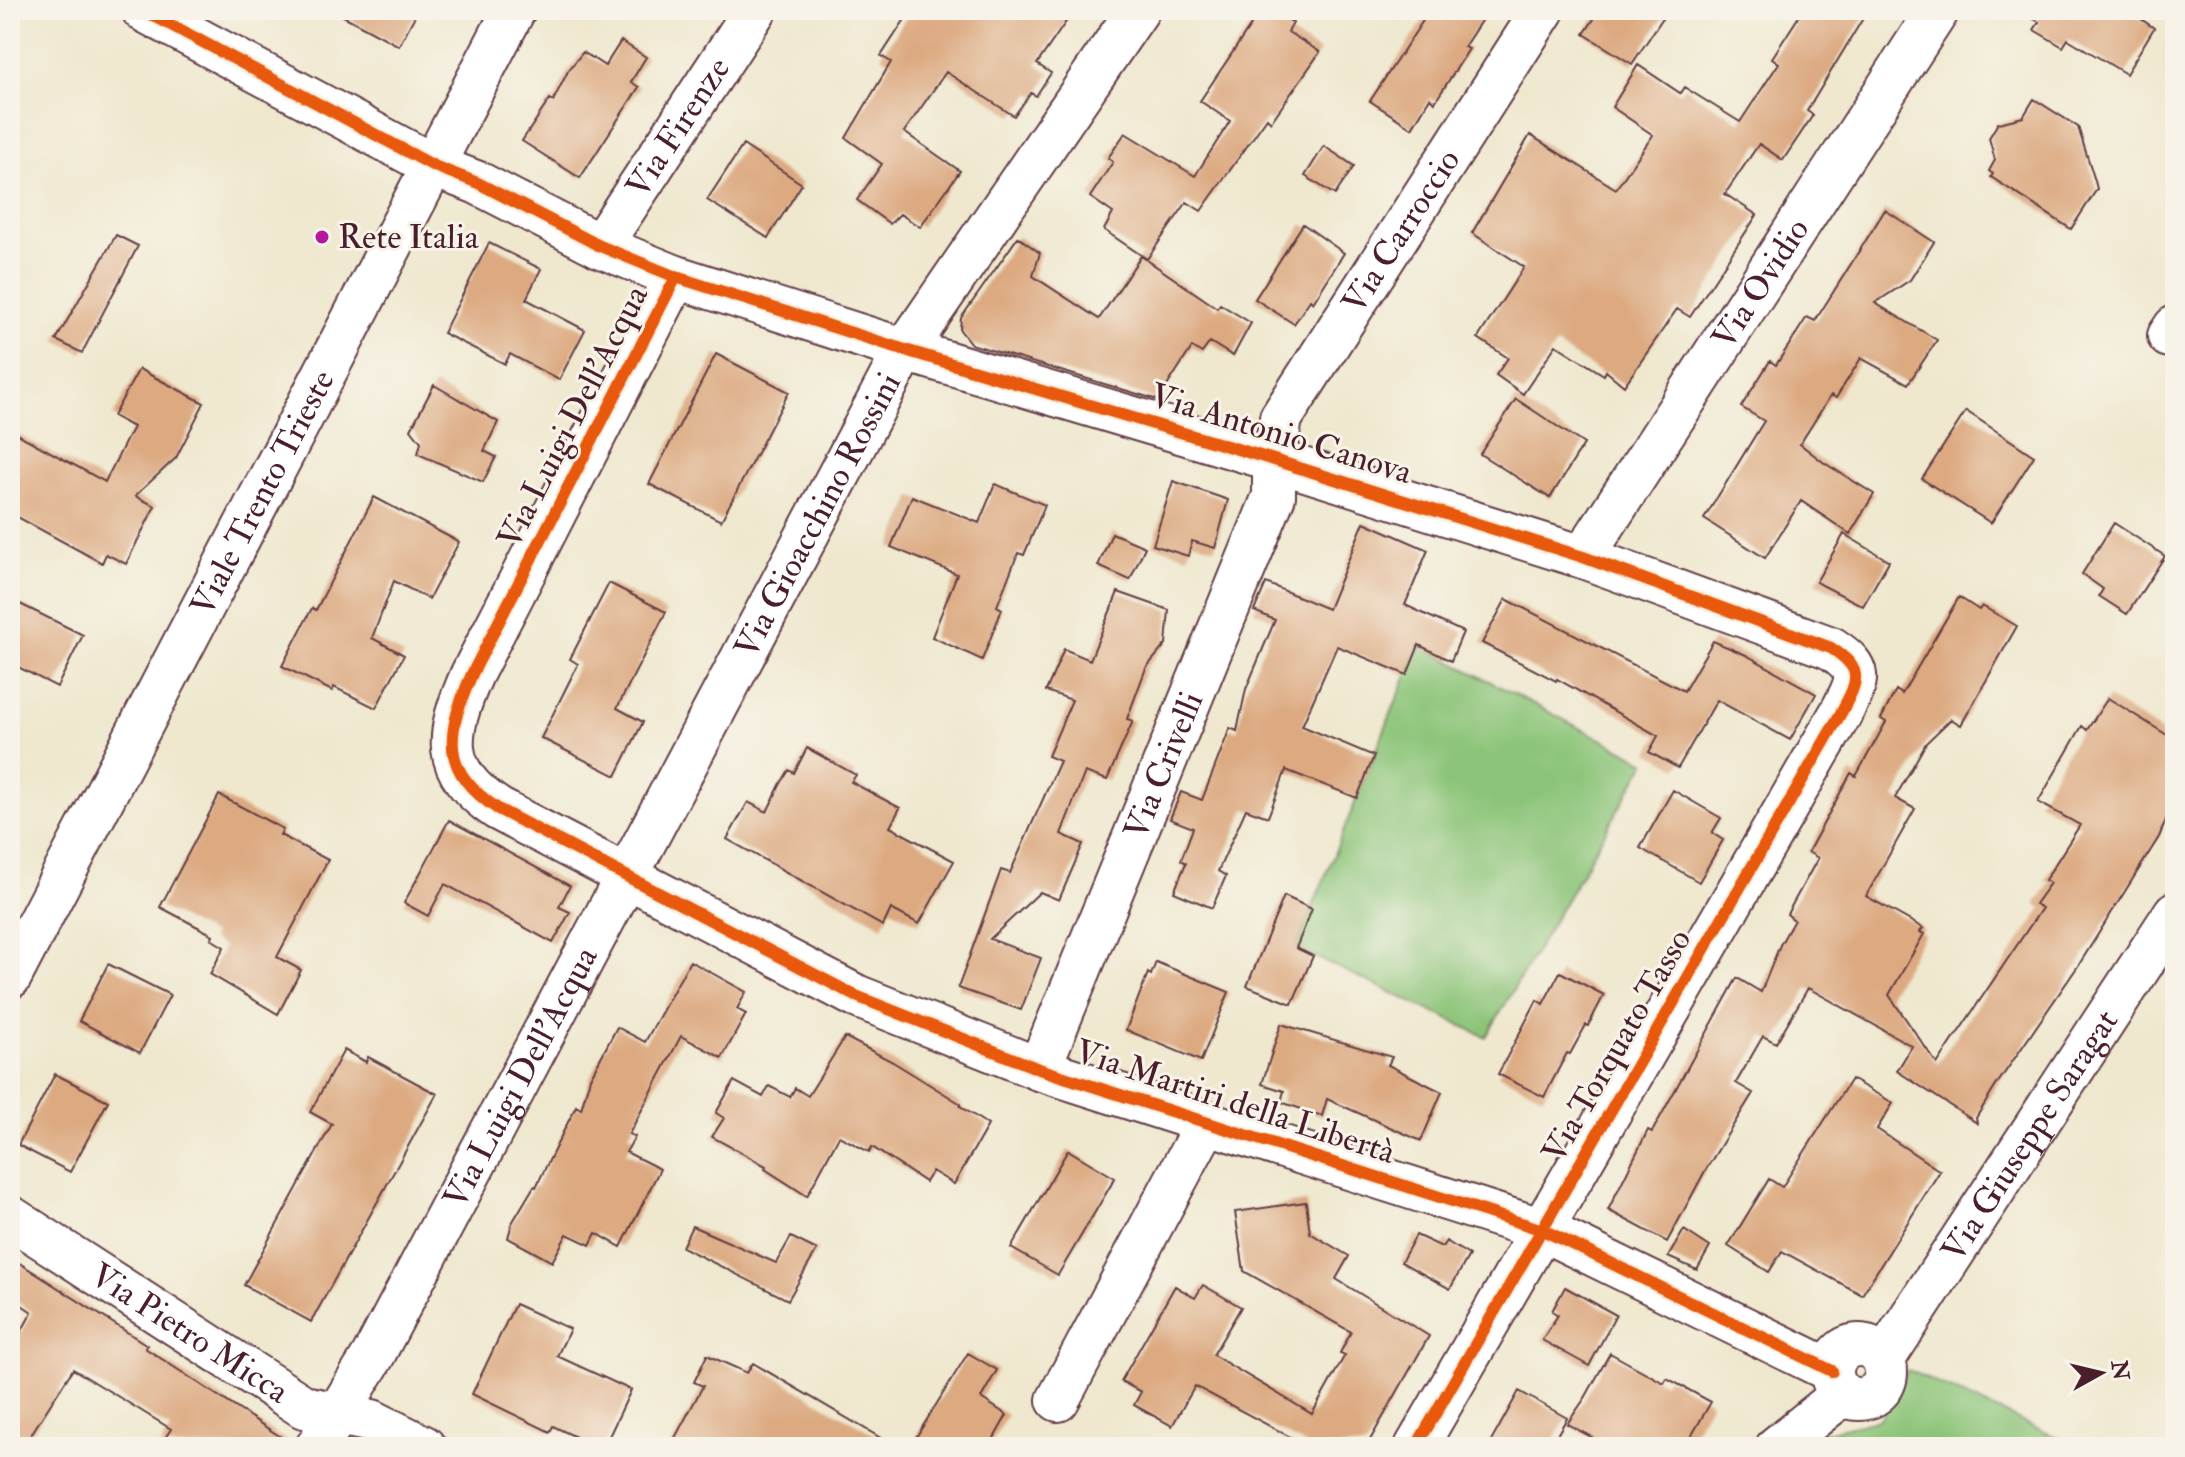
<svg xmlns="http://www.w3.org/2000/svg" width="2185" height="1457" font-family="'IM FELL Double Pica',serif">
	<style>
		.green { fill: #8bc478; stroke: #6a7252; stroke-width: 2 }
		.building { fill: #dca980 }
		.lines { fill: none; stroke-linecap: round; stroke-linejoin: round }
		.street-casing { stroke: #633d44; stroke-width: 46 }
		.street { stroke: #fff; stroke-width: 42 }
		.cycleway-casing { stroke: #f7f3e8; stroke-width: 17 }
		.cycleway { stroke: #e8590c; stroke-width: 12 }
		.poi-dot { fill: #b5179e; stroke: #f7f3e8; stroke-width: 3 }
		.labels { text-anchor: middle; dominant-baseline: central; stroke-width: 6; stroke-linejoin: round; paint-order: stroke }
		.street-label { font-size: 34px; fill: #4a1f2b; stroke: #f7f3e8 }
		.poi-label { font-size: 34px; fill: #4a1f2b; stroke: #f7f3e8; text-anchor: start }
	</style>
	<rect width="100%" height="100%" fill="#f7f3e8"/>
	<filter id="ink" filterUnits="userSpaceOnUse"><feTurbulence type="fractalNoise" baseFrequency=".0125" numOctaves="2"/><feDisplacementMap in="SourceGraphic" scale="16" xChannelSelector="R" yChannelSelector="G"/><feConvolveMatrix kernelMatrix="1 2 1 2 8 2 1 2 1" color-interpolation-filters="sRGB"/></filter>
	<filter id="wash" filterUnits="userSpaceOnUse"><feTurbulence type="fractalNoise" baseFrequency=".006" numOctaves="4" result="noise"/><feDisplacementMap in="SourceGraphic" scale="32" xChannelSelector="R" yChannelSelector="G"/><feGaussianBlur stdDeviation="1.8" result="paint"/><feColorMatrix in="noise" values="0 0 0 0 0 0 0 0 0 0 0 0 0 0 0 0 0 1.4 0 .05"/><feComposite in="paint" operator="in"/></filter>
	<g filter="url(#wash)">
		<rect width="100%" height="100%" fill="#efe8cf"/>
		<path class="green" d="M1419,645l227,117 -160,275 -190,-89z
			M1908,1370l170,77h-299l2,-4 99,-24z"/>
		<g id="blocks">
			<path class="building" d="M332,10h86l-19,36z
				M911,10h163l-37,54 14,9 -15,23 -5,-3 -17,23 -68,-44 -42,60 56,39 -40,56 -20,-13 -10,10 -33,-24 25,-36 -36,-26 45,-76 -10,-6z
				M1261,10h13l19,13 -5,9 32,20 -49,70 -4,-4 -66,93 -14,-9 -40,57 -43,-29 9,-17 -23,-16 23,-35 -5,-4 17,-25 70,43 35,-55 -30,-20z
				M1430,10h58l-24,37 5,2 -34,53 -5,-4 -18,30 -42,-27z
				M1600,10h68l-36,54 -48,-30z
				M1803,10h65l-61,101 6,4 -30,45 -24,-16 -34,50 32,21 -67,102 -13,-8 -53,77 -18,-15 -2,4 -48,-30 -33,49 -27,-19 12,-17 -30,-20 46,-71 -52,-34 58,-98 86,54 37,-54 -41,-28 26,-42 42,28 4,-6 56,35 39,-59 -7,-5z
				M2018,10h110l26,18 -28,46 -58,-35 -5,8 -29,-17 5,-8z
				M621,41l25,16 -15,25 8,5 -59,91 -58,-37 28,-42 3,2 15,-30 15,-19 22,14z
				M2034,99l44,28 17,54 2,8 -26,40 -80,-52 2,-3 -4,-3 6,-11 -6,-22 9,-15 25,-6z
				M743,145l59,39 -34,54 -61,-38z
				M1324,146l30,20 -19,29 -30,-19z
				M1885,210l49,32 -24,38 -35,23 62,37 -29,44 -47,-26 -25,40 -5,-3 -31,49 23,18 51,32 -24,40 -49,-33 -36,57 -61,-39 60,-98 -23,-14 29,-46 6,4 31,-48 8,4z
				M1303,224l41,29 -31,50 -3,-3 -16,24 -39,-25z
				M116,235l22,11 -56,107 -26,-13z
				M1018,237l22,16 -7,23 66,43 42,-63 76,52 3,-4 31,19 -18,33 -23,-14 -8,11 -10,-6 -34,53 -187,-56 -11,-14 1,-12z
				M489,243l52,26 -15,30 59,31 -26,50 -49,-26 -5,10 -62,-31z
				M716,354l73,38 -68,129 -72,-37z
				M139,369l65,34 -28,55 -41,38 20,10 -29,58 -20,-10 -4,9 -92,-50v-83l95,52 28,-55 -20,-11z
				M434,385l64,37 -14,29 12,6 -13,25 -65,-28 3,-12 -10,-13z
				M1516,399l68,45 -34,54 -70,-44z
				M1966,411l68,45 -43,67 -69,-44z
				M1173,481l55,19 -13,48 -23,-7 -4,15 -35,-11z
				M995,484l50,21 -21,50 -6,-2 -21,53 5,3 -20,51 -50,-23 25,-63 -66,-27 21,-51 67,27z
				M374,497l85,45 -30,57 -35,-18 -22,57 32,17 -28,53 -42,-21 -2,4 -50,-25 30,-58 4,2z
				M1364,522l64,28 -23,55 58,27 -12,29 -32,-16 -12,30 -70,-29 -35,80 72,30 -17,42 -71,-28 -18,47 -22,-8 -28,62 8,5 -14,32 -38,-16 12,-29 -5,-3 12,-32 -23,-9 11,-27 21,8 28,-72 7,3 9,-42 29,-69 -21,-9 12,-28 62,26z
				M2114,523l51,33 -38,58 -28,-18 4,-7 -21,-15z
				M1112,533l33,14 -15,33 -32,-14z
				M1844,534l45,27 -26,45 -47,-24z
				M609,583l57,29 -49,96 26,14 -27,54 -75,-38 37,-74 -8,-5z
				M1118,592l51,18 -3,34 -20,24 -19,51 6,2 -26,59 -22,-8 -24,62 22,10 -24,56 -19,-8 -50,47 51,19 -20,52 -63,-22 43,-118 9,3 50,-112 -12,-5 24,-56 -26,-9 18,-42 26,11z
				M1959,597l20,13 3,-4 35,20 -56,99 -10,-6 -25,24 -31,55 20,11 -49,87 57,32 -3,4 4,2 -35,61 48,69 105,-156 -7,-4 15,-21 -5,-3 35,-55 -42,-23 44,-76 5,4 21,-32 67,42v58l-16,39 -79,126 -83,121 -21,34 1,5 -80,-52 15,-25 -104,-58 -32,55 -13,-7 -27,47 17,10 -48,78 -38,71 -59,-32 40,-80 4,2 85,-154 24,14 19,-47 14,-25 -7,-6 31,-56 -10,-6 43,-79 5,3 30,-54 -5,-3 15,-29 6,4z
				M10,599l73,36 -26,52 -47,-24z
				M1506,599l178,92 29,-50 33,14 70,39 -26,46 -73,-40 -39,68 -29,-16 9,-16 -101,-57 -1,2 -74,-38z
				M807,748l49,27 -5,7 49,26 -10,19 64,34 -35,63 -28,-15 -8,17 -156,-87 21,-37 19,10 13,-27 9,-15 5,3z
				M1673,790l48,28 -9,15 11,7 -24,42 -59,-34z
				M219,795l64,34 -3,6 48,25 -51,97 24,13 -23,44 -68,-40 14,-27 -13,-8 2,-4 -53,-28z
				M449,820l121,66 -11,21 11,5 -17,31 -108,-59 -17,32 -24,-13z
				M1284,896l28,13 -16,39 17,8 -21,48 -45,-18z
				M690,961l56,31 -9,17 9,5 -24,44 -41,-22 -52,98 6,3 -9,15 34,17 -39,78 -25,-14 -6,12 -23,-11 -15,28 -44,-24 4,-15 22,-37 2,1 40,-81 5,3 9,-31 27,-51 28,15z
				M1156,962l73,30 -28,69 -75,-31 22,-57 3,2z
				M108,964l62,31 -30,58 -61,-32z
				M1560,972l44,23 -16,31 -2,-1 -16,29 -3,-1 -23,44 -46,-23 39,-74 6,4z
				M1281,1024l111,33 -4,8 54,27 -21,49 -94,-42 -5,17 -41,-14 3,-11 -22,-7z
				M845,1037l48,25 68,42 -1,2 28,19 -34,59 -22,-13 -7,11 -53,-35 -3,5 -30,-16 -32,60 -42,-27 1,-3 -54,-29 12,-19 -8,-5 18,-32 29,16 6,-11 21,11 5,-9 13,8z
				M344,1050l22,12 2,-5 69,37 -126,228 -67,-37 88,-161 -22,-12z
				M55,1074l53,27 -38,71 -52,-27z
				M1851,1079l42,24 -16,26 63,42 -78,124 -80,-44 -13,21 -41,-26 41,-67 13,8z
				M1068,1150l47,28 -57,97 -47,-27z
				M1306,1202l4,31 39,23 -13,23 93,57 -63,111h-57l-114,-61 -23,40 -38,-21 7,-13 -20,-11 54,-95 20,12 8,-13 38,22 -28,48 99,59 33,-59 -5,-2 11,-21 -107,-61 -9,-59z
				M692,1226l84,37 15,-26 26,13 -29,50 -106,-53z
				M1684,1230l26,17 -13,23 -29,-13z
				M1416,1235l26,12 4,-6 23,14 -19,34 -49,-27z
				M10,1257l137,88 -2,3 148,97v2h-134l12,-18 -98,-60 -50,78h-13v-95l22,-40 -22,-15z
				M1565,1287l51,28 -27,51 -47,-26 16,-25 -6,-4z
				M515,1304l55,25 -13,27 74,34 -27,57h-7l-44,-21 -3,6 -78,-38z
				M968,1353l29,17 -16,28 26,17 -18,32h-79z
				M1610,1353l54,30 3,-5 44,24 -26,45h-75l-43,-23 18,-26z
				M707,1355l40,18 6,-10 143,84h-226l33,-61 -9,-4z
				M1519,1391l48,27 -17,29h-62z"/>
		</g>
	</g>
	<g filter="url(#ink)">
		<use href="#blocks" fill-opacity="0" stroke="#633d44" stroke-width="2"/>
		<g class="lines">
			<defs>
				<g id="street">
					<path d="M143,10l291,156 44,17 122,63 76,31 229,73 369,110 309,97 248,91c34,22 27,32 10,65l-425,734"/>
					<path id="s1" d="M600,246l155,-236"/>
					<path d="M676,277l-204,397c-26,60 -33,96 26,135l358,187 183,73 504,161 289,141"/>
					<path d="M2169,336l6,-9"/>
					<path id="s2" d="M1583,557l355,-547"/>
					<path id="s3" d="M10,977l504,-967"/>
					<path id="s4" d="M1039,1069l235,-573v-36l7,-42 262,-408"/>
					<path id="s5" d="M10,1217l294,190 68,14 52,26"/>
					<circle cx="1859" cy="1372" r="27"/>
					<path id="s6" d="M1883,1360l292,-447"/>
					<path d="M1058,1400l149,-278"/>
					<path id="s7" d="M317,1447l56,-91 532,-1006 233,-340"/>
					<path d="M1777,1447l66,-53"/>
				</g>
			</defs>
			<use href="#street" class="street-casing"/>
			<use href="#street" class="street"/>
			<defs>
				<path id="cycleway" d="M143,10l291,156 44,17 122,63 76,31 229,73 369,110 309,97 248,91c34,22 27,32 10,65l-425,734
					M676,277l-204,397c-26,60 -33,96 26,135l358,187 183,73 504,161 289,141"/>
			</defs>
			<use href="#cycleway" class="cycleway-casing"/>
			<use href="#cycleway" class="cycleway"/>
		</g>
	</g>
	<circle class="poi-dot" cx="322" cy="237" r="8"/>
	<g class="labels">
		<g class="street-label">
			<text stroke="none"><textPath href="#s1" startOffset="142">Via Firenze</textPath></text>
			<text stroke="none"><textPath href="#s4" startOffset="920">Via Carroccio</textPath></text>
			<text stroke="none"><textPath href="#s2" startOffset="326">Via Ovidio</textPath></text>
			<text transform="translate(573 417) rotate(-63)">Via Luigi Dell'Acqua</text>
			<text transform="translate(1281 434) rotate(17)">Via Antonio Canova</text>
			<text stroke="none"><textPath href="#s3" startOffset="546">Viale Trento Trieste</textPath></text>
			<text stroke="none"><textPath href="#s7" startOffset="1058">Via Gioacchino Rossini</textPath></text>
			<text stroke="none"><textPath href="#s4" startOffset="328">Via Crivelli</textPath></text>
			<text transform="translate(1617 1046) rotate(-60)">Via Torquato Tasso</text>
			<text stroke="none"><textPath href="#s7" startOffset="422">Via Luigi Dell'Acqua</textPath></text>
			<text transform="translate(1235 1102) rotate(18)">Via Martiri della Libertà</text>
			<text stroke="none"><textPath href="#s6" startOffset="268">Via Giuseppe Saragat</textPath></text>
			<text stroke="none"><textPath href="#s5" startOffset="214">Via Pietro Micca</textPath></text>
		</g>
		<g class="poi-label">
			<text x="338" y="237">Rete Italia</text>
		</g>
	</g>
	<rect width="2185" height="1457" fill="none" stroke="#f7f3e8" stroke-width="40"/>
	<g transform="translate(2101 1373) rotate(82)" stroke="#f7f3e8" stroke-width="6" paint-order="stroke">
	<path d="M0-6L14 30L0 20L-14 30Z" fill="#4a1f2b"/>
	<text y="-12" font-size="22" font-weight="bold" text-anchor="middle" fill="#4a1f2b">N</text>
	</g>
</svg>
